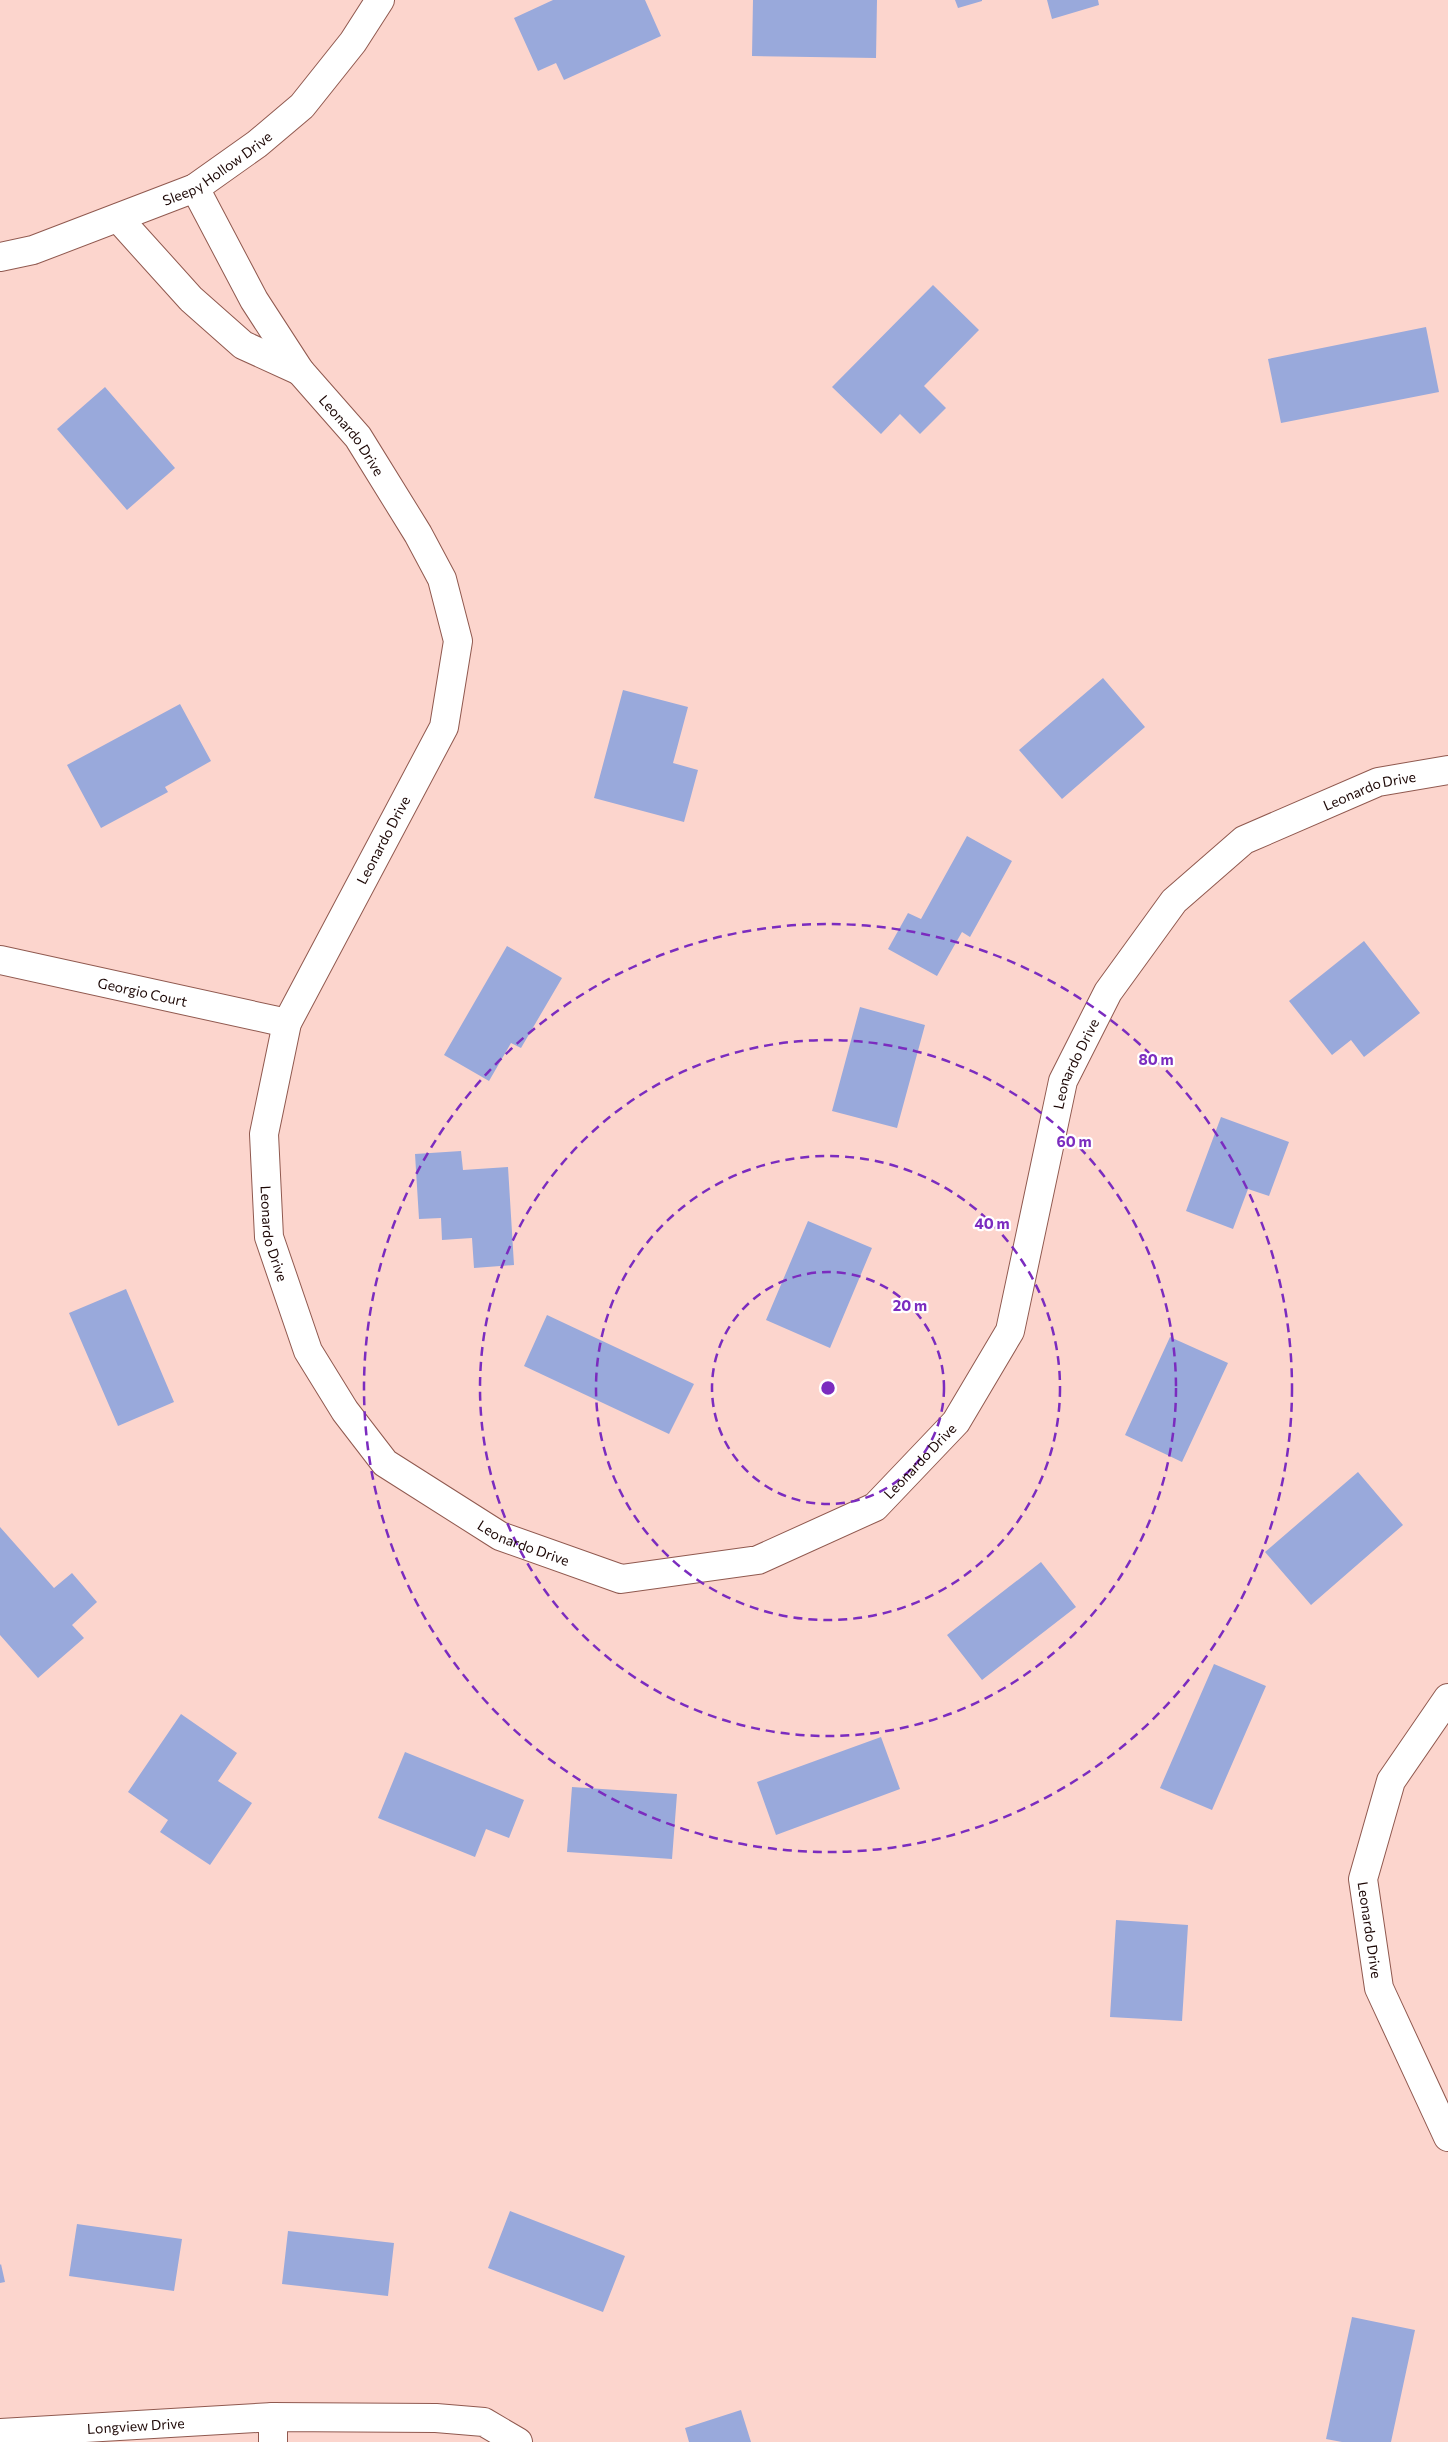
<svg xmlns="http://www.w3.org/2000/svg" width="1448" height="2442" font-family="Commissioner,sans-serif">
	<style>
		.building { fill: #99a9db }
		.lines { fill: none; stroke-linecap: round; stroke-linejoin: round }
		.minor-casing { stroke: #90594f; stroke-width: 30 }
		.minor { stroke: #fff; stroke-width: 28 }
		.ring { fill: none; stroke: #7b2cbf; stroke-width: 2.5; stroke-dasharray: 9 6 }
		.labels { text-anchor: middle; dominant-baseline: central; stroke-width: 4.5; stroke-linejoin: round; paint-order: stroke }
		.street-label { font-size: 14px; fill: #1c0705; stroke: #fff }
		.centre { fill: #7b2cbf; stroke: #fff; stroke-width: 2.5 }
		.ring-label { font-size: 15px; text-anchor: middle; font-weight: bold; fill: #7b2cbf; stroke: #fff; stroke-width: 4.5; stroke-linejoin: round; paint-order: stroke }
	</style>
	<rect width="100%" height="100%" fill="#fcd5cd"/>
	<path class="building" d="M553,0h92l16,36 -97,44 -8,-17 -18,8 -24,-53z
		M753,0h124l-1,58 -124,-2z
		M955,0h27v1l-24,7z
		M1047,0h51l1,5 -47,14z
		M933,285l46,45 -55,56 22,22 -26,26 -20,-20 -19,20 -49,-47z
		M1426,327l13,65 -158,31 -13,-64z
		M105,387l70,81 -48,42 -70,-81z
		M1103,678l42,49 -83,72 -43,-49z
		M623,690l65,17 -15,56 25,7 -14,52 -90,-24z
		M180,704l31,57 -46,26 3,5 -67,36 -34,-63z
		M967,836l45,25 -42,76 -8,-5 -25,44 -49,-27 20,-36 13,6z
		M1364,941l56,72 -56,44 -13,-17 -19,15 -43,-54z
		M507,946l55,32 -41,70 -10,-5 -22,38 -45,-26z
		M860,1007l65,18 -28,103 -65,-17z
		M1221,1117l68,25 -20,54 -21,-7 -15,40 -47,-18z
		M461,1151l2,19 45,-3 6,98 -40,3 -2,-30 -30,2 -1,-22 -22,1 -4,-65z
		M808,1221l64,27 -42,100 -64,-28z
		M126,1289l48,113 -56,24 -49,-113z
		M547,1315l147,69 -25,50 -145,-68z
		M1170,1337l58,26 -46,99 -57,-27z
		M1358,1472l45,53 -92,80 -46,-53z
		M0,1527l54,61 18,-15 25,29 -25,23 12,13 -46,40 -38,-43z
		M1041,1562l35,45 -94,73 -35,-45z
		M1214,1664l52,22 -54,124 -52,-22z
		M181,1714l56,39 -19,28 34,22 -42,62 -50,-33 8,-12 -40,-28z
		M881,1737l19,52 -124,46 -19,-53z
		M405,1752l119,48 -15,38 -23,-9 -11,28 -97,-39z
		M572,1787l105,7 -5,65 -105,-7z
		M1116,1920l72,5 -6,96 -72,-4z
		M510,2211l115,45 -22,56 -115,-44z
		M77,2224l105,15 -8,52 -105,-15z
		M288,2231l106,12 -6,53 -106,-12z
		M1,2264l4,18 -5,1v-18z
		M1352,2317l63,13 -24,112h-49l-16,-3z
		M741,2410l10,32h-62l-4,-14z"/>
	<g class="lines">
		<defs>
			<g id="minor">
				<path id="s1" d="M195,188l59,112 46,71 58,66 60,97 24,45 16,62 -14,86 -157,296 -23,111 5,103 39,114 37,60 40,52 115,73 121,43 137,-19 117,-53 81,-85 54,-91 53,-250 45,-89 66,-91 70,-61 134,-58 70,-12"/>
				<path d="M118,218l73,81 52,46 57,26"/>
				<path id="s2" d="M0,257l33,-7 162,-62 62,-44 45,-38 51,-64 27,-42"/>
				<path id="s3" d="M0,960l287,63"/>
				<path id="s4" d="M1448,1698l-57,83 -28,98 16,109 69,149"/>
				<path d="M273,2417v25"/>
				<path id="s5" d="M0,2433l273,-16 163,1 48,4 34,20"/>
			</g>
		</defs>
		<use href="#minor" class="minor-casing"/>
		<use href="#minor" class="minor"/>
	</g>
	<g class="ring">
		<circle cx="828" cy="1388" r="116"/>
		<circle cx="828" cy="1388" r="232"/>
		<circle cx="828" cy="1388" r="348"/>
		<circle cx="828" cy="1388" r="464"/>
	</g>
	<g class="labels">
		<g class="street-label">
			<text stroke="none"><textPath href="#s2" startOffset="236">Sleepy Hollow Drive</textPath></text>
			<text stroke="none"><textPath href="#s1" startOffset="294">Leonardo Drive</textPath></text>
			<text stroke="none"><textPath href="#s1" startOffset="2874">Leonardo Drive</textPath></text>
			<text transform="translate(383 840) rotate(-62)">Leonardo Drive</text>
			<text stroke="none"><textPath href="#s3" startOffset="146">Georgio Court</textPath></text>
			<text stroke="none"><textPath href="#s1" startOffset="2454">Leonardo Drive</textPath></text>
			<text stroke="none"><textPath href="#s1" startOffset="1164">Leonardo Drive</textPath></text>
			<text stroke="none"><textPath href="#s1" startOffset="2019">Leonardo Drive</textPath></text>
			<text stroke="none"><textPath href="#s1" startOffset="1584">Leonardo Drive</textPath></text>
			<text stroke="none"><textPath href="#s4" startOffset="254">Leonardo Drive</textPath></text>
			<text stroke="none"><textPath href="#s5" startOffset="136">Longview Drive</textPath></text>
		</g>
	</g>
	<circle cx="828" cy="1388" r="8" class="centre"/>
	<g class="ring-label">
		<text x="1156" y="1065">80 m</text>
		<text x="1074" y="1147">60 m</text>
		<text x="992" y="1229">40 m</text>
		<text x="910" y="1311">20 m</text>
	</g>
</svg>
